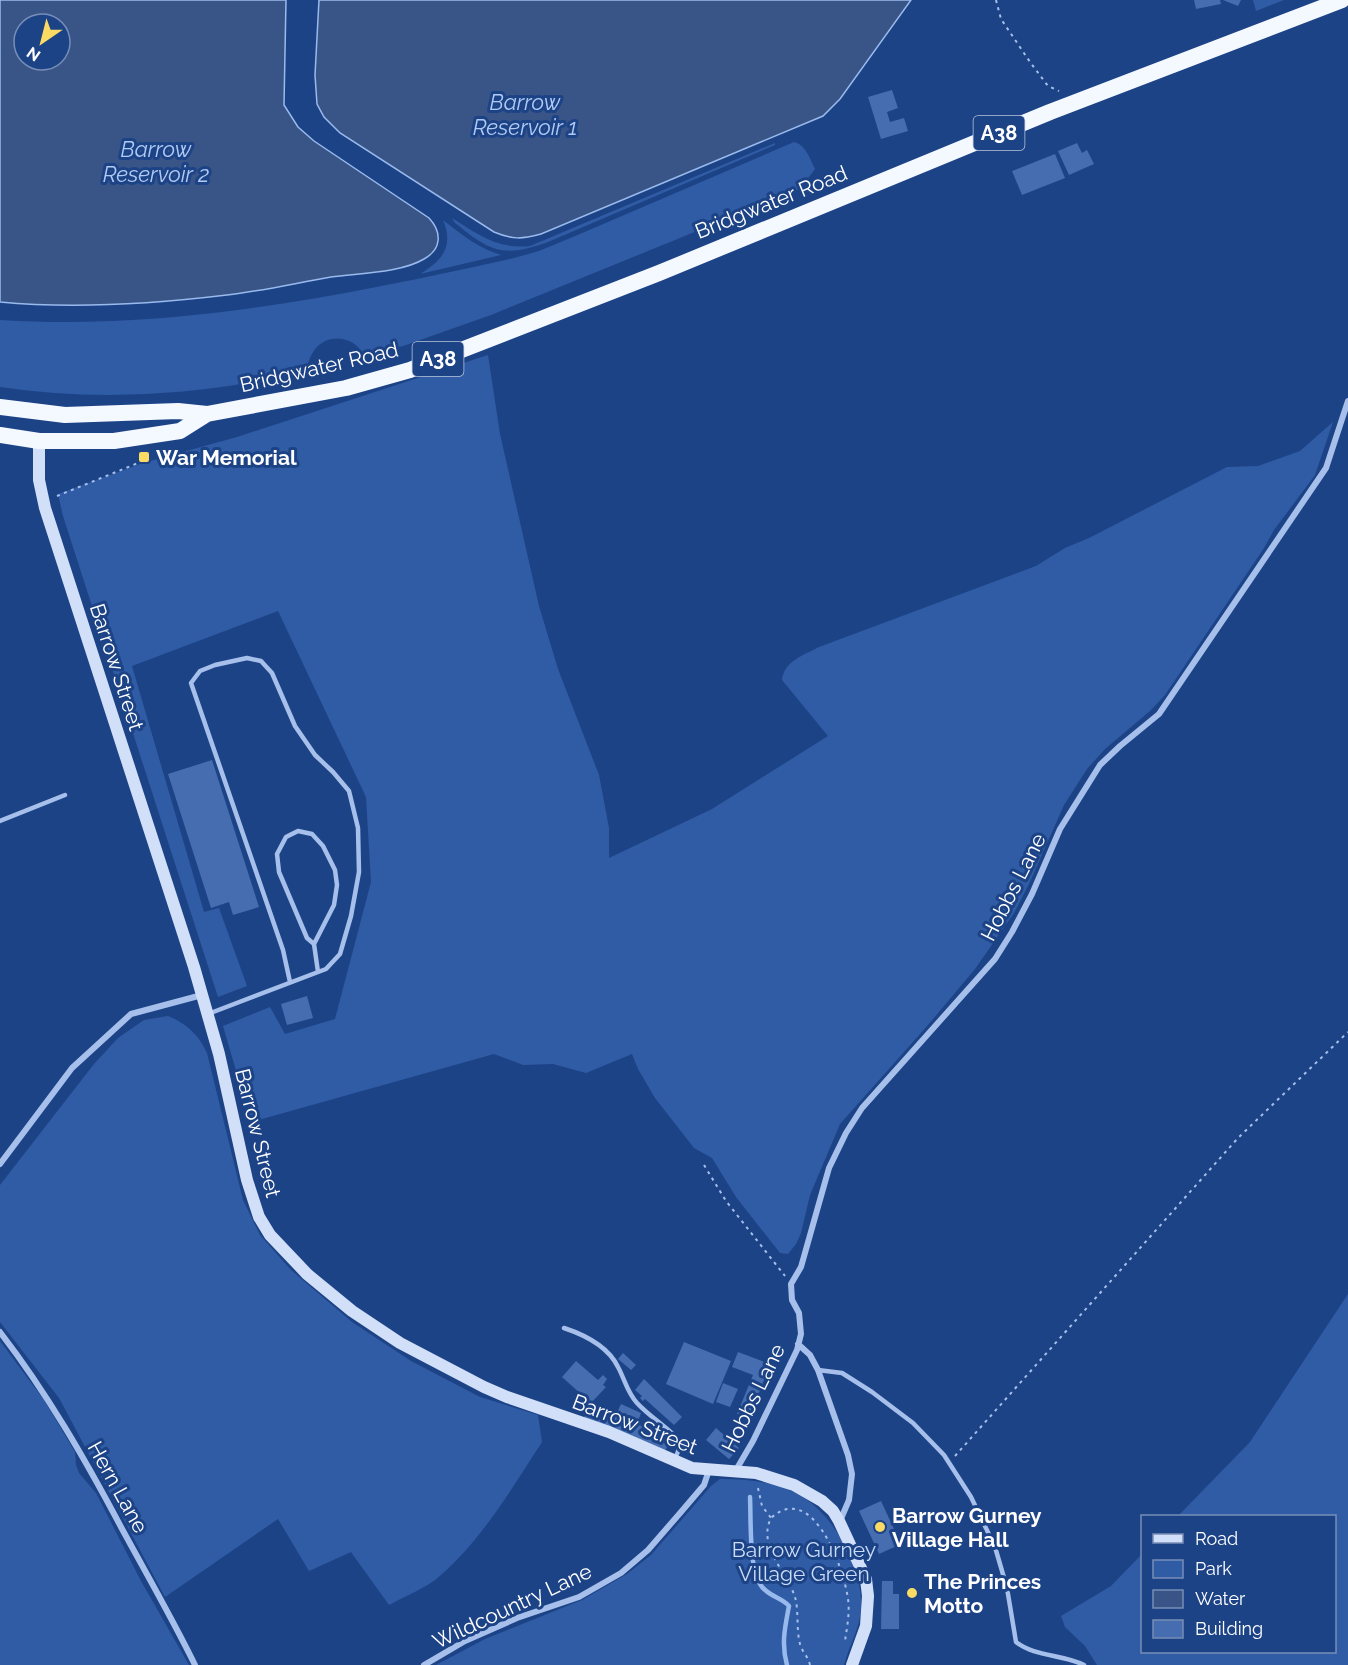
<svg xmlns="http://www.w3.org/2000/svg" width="1348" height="1665" font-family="Raleway,sans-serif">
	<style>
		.green { fill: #305ca5 }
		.water { fill: #395588; stroke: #99baed; stroke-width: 1.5; fill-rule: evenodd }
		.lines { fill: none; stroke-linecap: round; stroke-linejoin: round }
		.stream { stroke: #99baed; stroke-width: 4.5 }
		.building { fill: #456db0 }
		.path { stroke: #a6c0eb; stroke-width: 2; stroke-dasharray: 3 4.5; stroke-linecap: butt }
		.service { stroke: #a6c0eb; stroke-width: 4.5 }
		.minor { stroke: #a6c0eb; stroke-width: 6 }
		.secondary { stroke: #d1dff8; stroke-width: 12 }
		.trunk { stroke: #f4f8ff; stroke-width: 16 }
		.poi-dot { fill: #fbdb63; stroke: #1d4387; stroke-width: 2 }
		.labels { text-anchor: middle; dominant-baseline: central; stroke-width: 6; stroke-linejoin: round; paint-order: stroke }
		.shield { fill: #1d4387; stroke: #bbc7db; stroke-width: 1.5 }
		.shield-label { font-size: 20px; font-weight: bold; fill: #fff }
		.street-label { font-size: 21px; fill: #fff; stroke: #1d4387 }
		.poi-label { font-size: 21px; font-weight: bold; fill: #fff; stroke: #1d4387; text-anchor: start }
		.park-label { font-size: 21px; fill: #cbdcf8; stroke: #1d4387 }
		.water-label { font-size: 22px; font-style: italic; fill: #b1caf3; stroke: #1d4387 }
	</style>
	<rect width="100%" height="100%" fill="#1d4387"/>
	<path class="green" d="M1253,0h31l-28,11z
		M794,142c12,3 16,17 21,27l-15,20 -309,126 -88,31 -39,10c-8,-19 -34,-24 -48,-8 -6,7 -8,15 -10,23 -98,24 -205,31 -306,16v-67c173,11 346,-25 514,-62l25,-7 41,-17z
		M775,143v2l-227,97c-45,16 -57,10 -93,-19l-3,-5c25,16 47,32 78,28z
		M443,220c19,15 35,28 58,35l-81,19c23,-14 34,-28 23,-54z
		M488,355l12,79 39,172 19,63 41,106 10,53v30l103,-49 116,-73 -46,-56c2,-19 22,-25 37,-33l217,-81 29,-18 24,-10 138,-71 31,-1 42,-15 33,-29 -18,53 -41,55 -10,18 -99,147 -15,16 -45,38 -18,20 -23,36 -35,79 -15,29 -39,56 -47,56 -88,99 -30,71 -9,38 -5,11 -8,10 -8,-1 -44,-56 -24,-39 -18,-10 -39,-50 -17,-29 -6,-15 -46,19 -33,-9 -30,1 -29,-11 -243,68 -28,-96 47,-19 15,27 50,-15 36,-137 -5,-85 -88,-186 -146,55 72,246 15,-4 28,78 -29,11 -155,-481 -5,-22 85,-31 94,-26z
		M168,1016c19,8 30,18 39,37l36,147 17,35 31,35 61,52 59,39 69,36 58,18 4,27c-30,46 -59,96 -101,133 -14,13 -36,21 -52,30l-38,-53 -42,19 -31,-52 -113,78 -106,-199 -59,-76v-137l94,-121 24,-26 26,-18z
		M1348,1294v371h-251l-12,-19 -20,-19 -4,-11 50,-30 31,-32v98h192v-136h-156l72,-74z
		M0,1341l44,59 25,42 6,10 1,13 3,8 17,20 45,88 48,84h-189z
		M720,1479c64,0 102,16 129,76 8,17 13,35 12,53 -1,21 -12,37 -17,57h-408l49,-26 97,-39 45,-26 24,-19 60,-69z"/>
	<path class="water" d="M0,0h286l-2,105 14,22 16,14 115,77c13,14 13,31 -5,41 -23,14 -66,14 -93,18 -35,6 -69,14 -104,18 -75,9 -152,14 -227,7zM24,24h36v36h-36z
		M319,0h592l-71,99 -17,17 -282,118c-19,5 -28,6 -47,-2l-154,-99 -16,-16 -7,-13 -2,-29z"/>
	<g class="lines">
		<path class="stream" d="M750,1497c1,20 -1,72 10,87 7,12 21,13 29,22 -4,21 -8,38 -2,59"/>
	</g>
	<path class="building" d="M1194,0h26l1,4 -25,5z
		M1223,0h18l-3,6z
		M892,90l6,18 -11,4 3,10 14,-4 4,13 -27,8 -13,-42z
		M1077,143l5,10 5,-3 7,14 -25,11 -11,-24z
		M1055,154l10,24 -43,17 -10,-24z
		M212,760l47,147 -26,8 -4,-13 -18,6 -43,-134z
		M307,996l6,22 -26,7 -6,-21z
		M684,1342l47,19 -18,43 -47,-20z
		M738,1352l32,12 -21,55 -12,-5 16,-39 -21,-8z
		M623,1353l13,12 -5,5 -13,-11z
		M576,1361l22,19 5,-5 4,4 -4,6 3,2 -15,16 -29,-26z
		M644,1379l38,38 -8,8 -29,-26 -2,2 -3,-3 2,-2 -7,-6z
		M723,1383l15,6 -8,18 -14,-5z
		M621,1404l20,9 -4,11 27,12 -1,3 7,2 -5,10 -81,-33 5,-13 27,10z
		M716,1428l23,20 -10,11 -23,-19z
		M881,1501l20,43 -22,10 -20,-43z
		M882,1581h11v13h6v35h-18z"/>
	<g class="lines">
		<path class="path" d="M996,0l5,19 29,43 18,24 11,5
			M57,496l91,-37 -2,-7
			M704,1165l22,36 59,75
			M955,1456l283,-318 110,-106
			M758,1488l4,18 9,12
			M810,1665c-2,-9 -8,-13 -10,-21 -4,-15 -1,-33 -5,-47 -8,-25 -38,-51 -24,-79 42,-38 73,51 77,81 2,14 -1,28 -3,42"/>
		<path class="service" d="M0,821l65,-26
			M314,944l-7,-6 -28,-66 -2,-18 9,-17 12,-6 14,3 11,12 12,24 2,15 -3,20 -20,39 4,28
			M208,1014l118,-45 14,-15 11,-38 8,-44 -1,-44 -9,-37 -16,-19 -18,-17 -20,-29 -23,-53 -11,-12 -14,-3 -32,7 -15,6 -9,12 92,267 7,32
			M564,1328c21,7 44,18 54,39 7,13 9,25 19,36 13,14 29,23 42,37v9l-4,10
			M818,1370l24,3 30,19 41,31 31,32 27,42 24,50 12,41 9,54c19,15 46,12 68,23"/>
		<path class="minor" d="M0,1164l72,-96 59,-54 71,-19
			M0,1332c47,61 85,127 121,195 25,46 51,91 74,138
			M798,1344l12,11 8,15 30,85 4,19 -3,26 -9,21
			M736,1470l17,-29 44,-91 4,-16 -2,-21 -7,-13 -1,-16 10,-17 28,-99 17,-35 16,-25 133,-149 17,-27 20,-38 28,-65 40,-64 20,-19 39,-32 167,-246 22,-67
			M424,1665l41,-24 52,-23 62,-21 42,-24 27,-23 33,-38 23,-27 5,-15"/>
		<path class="secondary" d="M39,441v39l6,28 149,459 25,87 28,126 12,37 11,18 37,39 45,37 48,32 84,44 23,10 102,35 83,36 64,5 38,12 28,16 11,10 6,10 27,58 2,17 -2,30 -14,39"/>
		<path class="trunk" d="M0,407l65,8 113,-4 29,3 139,-26 64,-18 249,-97 391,-161 292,-112
			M0,435l39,6h75l66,-10 27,-17"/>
	</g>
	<g class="poi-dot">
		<rect x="138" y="451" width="12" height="12" rx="3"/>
		<circle cx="880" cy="1527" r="6"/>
		<circle cx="912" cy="1593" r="6"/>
	</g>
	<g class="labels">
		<g class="shield">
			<rect x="973.5" y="116" width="51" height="34" rx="4.5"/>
			<rect x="412.5" y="342" width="51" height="34" rx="4.5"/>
		</g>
		<g class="shield-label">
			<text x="999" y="133">A38</text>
			<text x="438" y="359">A38</text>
		</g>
		<g class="street-label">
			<text transform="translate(771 202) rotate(-22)">Bridgwater Road</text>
			<text transform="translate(319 367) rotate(-13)">Bridgwater Road</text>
			<text transform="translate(117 667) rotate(72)">Barrow Street</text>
			<text transform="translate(1013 887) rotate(-63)">Hobbs Lane</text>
			<text transform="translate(258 1133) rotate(76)">Barrow Street</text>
			<text transform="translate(753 1398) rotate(-64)">Hobbs Lane</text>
			<text transform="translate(635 1424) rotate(21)">Barrow Street</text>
			<text transform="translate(118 1487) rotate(61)">Hern Lane</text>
			<text transform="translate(512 1606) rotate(-25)">Wildcountry Lane</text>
		</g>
		<g class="poi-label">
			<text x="156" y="457">War Memorial</text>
			<text x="892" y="1515">Barrow Gurney<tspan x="892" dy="24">Village Hall</tspan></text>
			<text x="924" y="1581">The Princes<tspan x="924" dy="24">Motto</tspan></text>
		</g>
		<g class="park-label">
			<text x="804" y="1549">Barrow Gurney<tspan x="804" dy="24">Village Green</tspan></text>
		</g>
		<g class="water-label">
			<text x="525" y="102">Barrow<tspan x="525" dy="25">Reservoir 1</tspan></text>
			<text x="156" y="149">Barrow<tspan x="156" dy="25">Reservoir 2</tspan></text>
		</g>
	</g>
	<rect x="1141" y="1515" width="195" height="138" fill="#1d4387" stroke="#778eb7" stroke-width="1.5"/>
	<rect x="1153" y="1534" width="30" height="9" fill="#d1dff8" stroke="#778eb7" stroke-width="1.5"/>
	<text x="1195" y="1545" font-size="18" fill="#ffffff">Road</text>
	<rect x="1153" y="1560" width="30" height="18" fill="#305ca5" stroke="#778eb7" stroke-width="1.5"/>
	<text x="1195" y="1575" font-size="18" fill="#ffffff">Park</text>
	<rect x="1153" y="1590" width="30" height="18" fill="#395588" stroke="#778eb7" stroke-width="1.5"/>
	<text x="1195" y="1605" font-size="18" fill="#ffffff">Water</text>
	<rect x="1153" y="1620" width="30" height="18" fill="#456db0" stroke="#778eb7" stroke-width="1.5"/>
	<text x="1195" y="1635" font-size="18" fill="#ffffff">Building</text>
	<g transform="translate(42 42) rotate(215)"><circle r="28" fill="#1d4387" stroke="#778eb7" stroke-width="1.5"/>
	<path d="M0-4.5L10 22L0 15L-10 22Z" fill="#fbdb63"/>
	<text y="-9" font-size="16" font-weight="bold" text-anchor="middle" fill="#ffffff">N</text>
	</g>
</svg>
